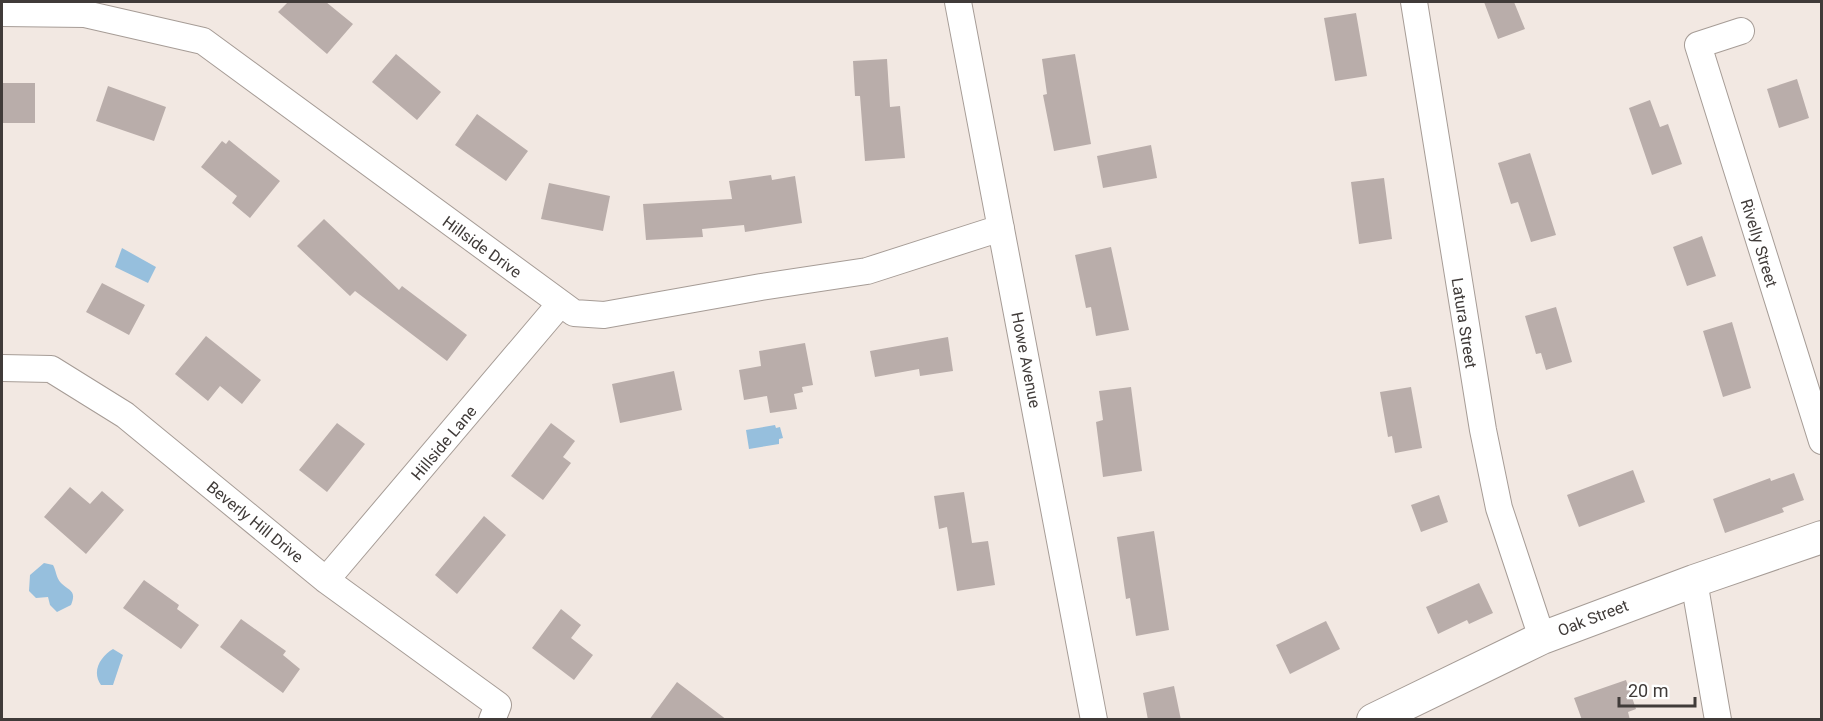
<svg xmlns="http://www.w3.org/2000/svg" width="1823" height="721" font-family="Roboto,sans-serif">
	<style>
		.water { fill: #96bfdd }
		.building { fill: #b9adaa }
		.lines { fill: none; stroke-linecap: round; stroke-linejoin: round }
		.minor-casing { stroke: #a69c96; stroke-width: 28 }
		.tertiary-casing { stroke: #a69c96; stroke-width: 34 }
		.minor { stroke: #fff; stroke-width: 26 }
		.tertiary { stroke: #fff; stroke-width: 32 }
		.labels { text-anchor: middle; dominant-baseline: central; stroke-width: 5; stroke-linejoin: round; paint-order: stroke }
		.street-label { font-size: 16px; fill: #403b39; stroke: #fff }
	</style>
	<rect width="100%" height="100%" fill="#f2e8e2"/>
	<path class="water" d="M122,248l34,19 -8,16 -33,-16z
		M775,425l1,3 4,-1 3,11 -4,1v5l-30,5 -3,-19z
		M44,563l9,2c3,5 3,13 8,18 8,8 16,7 10,22l-14,7 -7,-7 -2,-8 -12,1 -7,-7 1,-16z
		M113,649l10,6 -10,30h-12c-10,-14 0,-29 12,-36z"/>
	<path class="building" d="M288,2h38l27,22 -26,30 -49,-42z
		M1484,2h30l11,27 -27,10z
		M1356,13l11,63 -32,5 -11,-63z
		M396,54l45,38 -24,28 -45,-38z
		M1075,54l16,90 -37,7 -11,-56 4,-1 -5,-35z
		M887,59l3,48 10,-1 5,52 -40,3 -5,-65h-5l-2,-35z
		M1797,79l12,39 -30,10 -12,-39z
		M2,83h33v40h-33z
		M108,86l58,21 -12,34 -58,-20z
		M1650,100l10,27 8,-3 14,40 -30,11 -23,-67z
		M477,114l51,37 -22,30 -51,-36z
		M229,140l51,41 -30,37 -18,-15 5,-7 -36,-29 21,-26 4,3z
		M1151,145l6,33 -54,10 -6,-32z
		M1530,153l26,82 -25,7 -13,-40 -7,2 -13,-41z
		M771,175l1,5 23,-4 7,47 -57,9 -1,-7 -42,4 1,8 -57,3 -3,-36 89,-5 -3,-18z
		M1384,178l8,61 -33,5 -8,-62z
		M549,183l61,13 -7,35 -62,-12z
		M324,219l75,71 3,-4 65,49 -20,26 -92,-70 -5,5 -53,-50z
		M1702,236l14,40 -29,10 -14,-39z
		M1111,247l18,83 -33,6 -5,-29 -5,1 -11,-53z
		M102,283l43,22 -16,30 -43,-23z
		M1556,307l16,55 -26,8 -5,-17 -5,1 -11,-38z
		M1732,322l19,66 -28,9 -20,-66z
		M206,336l55,44 -19,24 -22,-18 -12,15 -33,-27z
		M948,337l5,34 -33,5 -1,-7 -44,8 -5,-26z
		M805,343l8,42 -11,2 1,5 -9,2 3,15 -27,4 -3,-17 -23,4 -5,-30 22,-4 -2,-15z
		M674,371l8,39 -62,13 -8,-39z
		M1131,387l11,84 -39,6 -7,-55 7,-2 -4,-29z
		M1411,387l11,61 -27,5 -3,-17 -4,1 -8,-45z
		M337,423l28,21 -38,48 -28,-22z
		M551,423l24,18 -12,16 8,6 -28,37 -32,-24z
		M1633,470l12,32 -66,25 -12,-32z
		M1794,473l10,27 -22,8 2,4 -59,21 -12,-34 57,-21 1,3z
		M70,487l20,17 12,-13 22,19 -38,44 -42,-37z
		M964,492l8,51 16,-2 7,44 -38,6 -10,-64 -8,2 -5,-33z
		M1439,495l9,27 -27,10 -10,-27z
		M484,516l22,19 -49,59 -22,-19z
		M1154,531l15,99 -33,6 -6,-38 -4,1 -9,-62z
		M144,580l35,25 -2,4 22,16 -18,24 -58,-41z
		M1479,583l14,30 -24,11 -2,-4 -29,14 -12,-27z
		M561,609l20,16 -10,13 22,17 -19,25 -42,-32z
		M241,619l45,32 -3,4 17,14 -17,24 -63,-46z
		M1326,621l14,28 -50,25 -14,-29z
		M1626,680l10,29 -8,3 2,8h-48l-8,-22z
		M677,682l50,38h-78z
		M1174,686l7,34h-33l-5,-27z"/>
	<g class="lines">
		<defs>
			<path id="minor" d="M958,2l136,718
				M1414,2l69,428 16,78 43,130
				M2,13l83,1 118,27 371,272 30,2 157,-28 106,-16 134,-43
				M1741,31l-43,14 124,396
				M2,368l49,1 74,46 201,165 172,125 -6,15
				M326,580l234,-276
				M1694,581l24,139"/>
			<path id="tertiary" d="M1373,720l169,-82 152,-57 128,-44"/>
		</defs>
		<use href="#minor" class="minor-casing"/>
		<use href="#tertiary" class="tertiary-casing"/>
		<use href="#minor" class="minor"/>
		<use href="#tertiary" class="tertiary"/>
	</g>
	<g class="labels">
		<g class="street-label">
			<text transform="translate(1759 243) rotate(73)">Rivelly Street</text>
			<text transform="translate(482 247) rotate(36)">Hillside Drive</text>
			<text transform="translate(1464 323) rotate(81)">Latura Street</text>
			<text transform="translate(1026 360) rotate(79)">Howe Avenue</text>
			<text transform="translate(444 443) rotate(-50)">Hillside Lane</text>
			<text transform="translate(255 522) rotate(39)">Beverly Hill Drive</text>
			<text transform="translate(1593 618) rotate(-21)">Oak Street</text>
		</g>
	</g>
	<rect width="1823" height="721" fill="none" stroke="#403b39" stroke-width="6"/>
	<path d="M1619 697v9h76v-9" fill="none" stroke="#403b39" stroke-width="3"/>
	<text x="1628" y="697" font-size="18" fill="#403b39" stroke="#ffffff" stroke-width="4.5" paint-order="stroke">20 m</text>
</svg>
